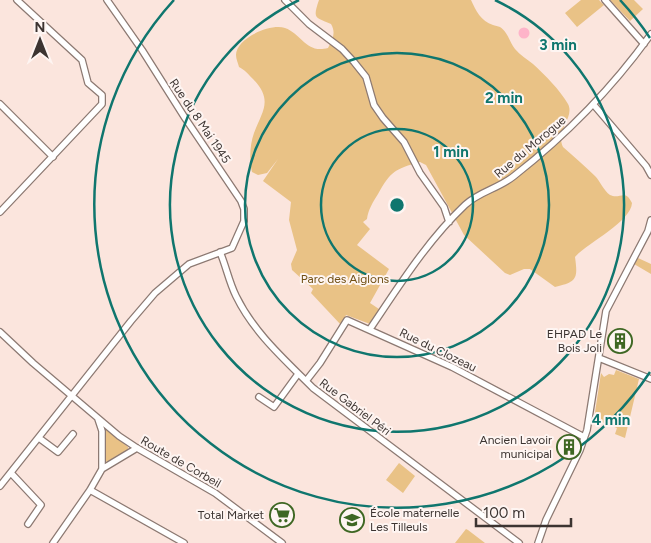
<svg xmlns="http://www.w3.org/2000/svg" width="651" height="543" font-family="Figtree,sans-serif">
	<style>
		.green { fill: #e9c286 }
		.water { fill: #feb4c9 }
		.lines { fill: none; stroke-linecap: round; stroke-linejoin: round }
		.street-casing { stroke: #8c7972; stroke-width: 8 }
		.street { stroke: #fff; stroke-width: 5.5 }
		.ring { fill: none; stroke: #0f766e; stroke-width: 2.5 }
		.labels { text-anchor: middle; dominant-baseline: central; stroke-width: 4; stroke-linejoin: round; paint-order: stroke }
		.street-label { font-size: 12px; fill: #3c3431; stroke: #fef5f2 }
		.park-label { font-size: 12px; fill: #715015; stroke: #fef5f2 }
		.poi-label { font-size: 12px; fill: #3c3431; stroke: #fef5f2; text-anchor: end }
		.centre { fill: #0f766e; stroke: #fef5f2; stroke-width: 2.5 }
		.ring-label { font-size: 15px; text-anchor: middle; font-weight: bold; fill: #0f766e; stroke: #fef5f2; stroke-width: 4; stroke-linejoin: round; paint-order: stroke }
	</style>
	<rect width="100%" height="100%" fill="#fbe5dd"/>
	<path class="green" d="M319,0h152c5,11 10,21 22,25 2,1 5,1 7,2 8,5 10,16 15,22 5,6 12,10 18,15 12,11 27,26 35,40 7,14 -13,26 -5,43 11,10 22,19 32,29 5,5 9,15 15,19 10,5 15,-7 22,8 -1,19 -45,40 -57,54 3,22 2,25 -20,30l-25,-18h-6l-14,6 -5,-2 -41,-38 -38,-70 -6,-3c-25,7 -29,9 -42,32 -5,8 -10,16 -11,25l-4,3 7,7 -13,16 32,24 -19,34 9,6 -9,15 -24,-9 -5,10 -30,-32 2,-4 -21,-19 -1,-6 6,-14 -8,-30 2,-18 -28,-21 15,-22 -11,14 -9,2 -6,-3c-3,-12 -2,-28 2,-39 9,-23 19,-33 -1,-54 -5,-5 -8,-9 -14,-12 -1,-4 -3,-8 -3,-12 0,-17 35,-32 49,-27 17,6 21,26 43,20 5,-9 8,-15 3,-24 -15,-7 -19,-4 -12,-24z
		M581,0h18l5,5 -27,22 -12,-14z
		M610,0h24l9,9 -13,12z
		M638,258l13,6v10l-17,-10z
		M616,370l23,9 -14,59 -10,-4 2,-6 -23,-9 7,-46 3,4 5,-3 5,1z
		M106,429l22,18v3l-20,12 -3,-1 -1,-31z
		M399,463l16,13 -12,17 -17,-13z
		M466,529l2,1 17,13h-30z"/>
	<path class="water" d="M518.5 33a5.5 5.5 0 1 1 11 0a5.5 5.5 0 1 1-11 0Z"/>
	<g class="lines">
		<defs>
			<path id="street" d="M285,0l24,24 33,25 12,13 12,15 8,28 9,13 21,24 16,31 24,34 5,15
				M605,0l39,44
				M0,104l53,53
				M593,104l53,62 5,9
				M0,212l102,-108v-9l-14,-12 -6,-23 -65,-60
				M220,252c6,14 9,30 16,44 18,37 49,64 77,92l206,155
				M370,329c29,-43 57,-88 95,-124 15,-14 33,-16 49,-29 51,-40 99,-89 137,-142
				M0,332l33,31 86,73 18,12 78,45 67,50
				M599,358l52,21
				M306,381l14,-18 27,-43 105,47 132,70
				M259,397l15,10 24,-33
				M39,438l19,14 15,-18
				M102,469l35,-21
				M11,473l30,32 -13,19
				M0,486l131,-165 24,-28 34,-29 43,-16 12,-27v-12l-3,-8 -56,-83 -43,-68 -35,-50
				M90,490l94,53
				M53,543l37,-53 12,-21v-38l-4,-12
				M538,543l8,-23 34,-70 7,-20 19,-119 42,-80 3,-11"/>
		</defs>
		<use href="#street" class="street-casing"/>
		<use href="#street" class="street"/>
	</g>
	<g class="ring">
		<circle cx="397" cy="205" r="76"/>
		<circle cx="397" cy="205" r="152"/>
		<path d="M495 0A227 227 0 1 1 299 0"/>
		<path d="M650 372A303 303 0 1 1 174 0M620 0A303 303 0 0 1 650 38"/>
	</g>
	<defs>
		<symbol id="building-ring" viewBox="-11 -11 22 22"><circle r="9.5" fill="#fef5f2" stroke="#3e6723" stroke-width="1.5"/><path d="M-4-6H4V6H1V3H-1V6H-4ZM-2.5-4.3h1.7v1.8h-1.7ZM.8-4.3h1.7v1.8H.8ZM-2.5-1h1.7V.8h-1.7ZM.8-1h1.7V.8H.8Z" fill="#3e6723"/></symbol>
		<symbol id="supermarket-ring" viewBox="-11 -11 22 22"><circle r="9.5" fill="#fef5f2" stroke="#3e6723" stroke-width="1.5"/><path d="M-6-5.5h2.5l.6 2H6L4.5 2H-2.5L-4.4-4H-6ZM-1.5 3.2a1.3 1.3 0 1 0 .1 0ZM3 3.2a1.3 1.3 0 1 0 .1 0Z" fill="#3e6723"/></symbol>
		<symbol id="school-ring" viewBox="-11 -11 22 22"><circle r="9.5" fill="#fef5f2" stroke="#3e6723" stroke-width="1.5"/><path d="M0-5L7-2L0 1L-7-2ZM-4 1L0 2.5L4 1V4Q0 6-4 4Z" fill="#3e6723"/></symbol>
	</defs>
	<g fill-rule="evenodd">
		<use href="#building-ring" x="606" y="327" width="28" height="28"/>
		<use href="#building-ring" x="555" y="433" width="28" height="28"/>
		<use href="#supermarket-ring" x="268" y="501" width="28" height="28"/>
		<use href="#school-ring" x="338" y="506" width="28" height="28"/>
	</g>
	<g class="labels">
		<g class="street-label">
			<text transform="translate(200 121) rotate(56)">Rue du 8 Mai 1945</text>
			<text transform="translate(530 147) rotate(-40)">Rue du Morogue</text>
			<text transform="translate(438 350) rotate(26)">Rue du Clozeau</text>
			<text transform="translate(355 407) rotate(37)">Rue Gabriel Péri</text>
			<text transform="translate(181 462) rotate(30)">Route de Corbeil</text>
		</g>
		<g class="park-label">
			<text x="345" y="279">Parc des Aiglons</text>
		</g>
		<g class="poi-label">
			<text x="602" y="334">EHPAD Le<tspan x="602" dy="14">Bois Joli</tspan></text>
			<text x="552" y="440">Ancien Lavoir<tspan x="552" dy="14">municipal</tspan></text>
			<text x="370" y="513" text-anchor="start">École maternelle<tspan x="370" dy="14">Les Tilleuls</tspan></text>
			<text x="264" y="515">Total Market</text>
		</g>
	</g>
	<circle cx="397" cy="205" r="8" class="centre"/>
	<g class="ring-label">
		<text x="558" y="50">3 min</text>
		<text x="504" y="103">2 min</text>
		<text x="451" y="157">1 min</text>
		<text x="611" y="425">4 min</text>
	</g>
	<g transform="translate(40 40)" stroke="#fef5f2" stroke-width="4" paint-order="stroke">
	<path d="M0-4L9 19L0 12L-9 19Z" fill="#3c3431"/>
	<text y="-8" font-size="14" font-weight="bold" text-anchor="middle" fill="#3c3431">N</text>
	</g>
	<path d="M476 518v8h95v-8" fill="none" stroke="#3c3431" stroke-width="2.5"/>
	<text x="483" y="518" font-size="15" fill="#3c3431" stroke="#fef5f2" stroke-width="4" paint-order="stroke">100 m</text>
</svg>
